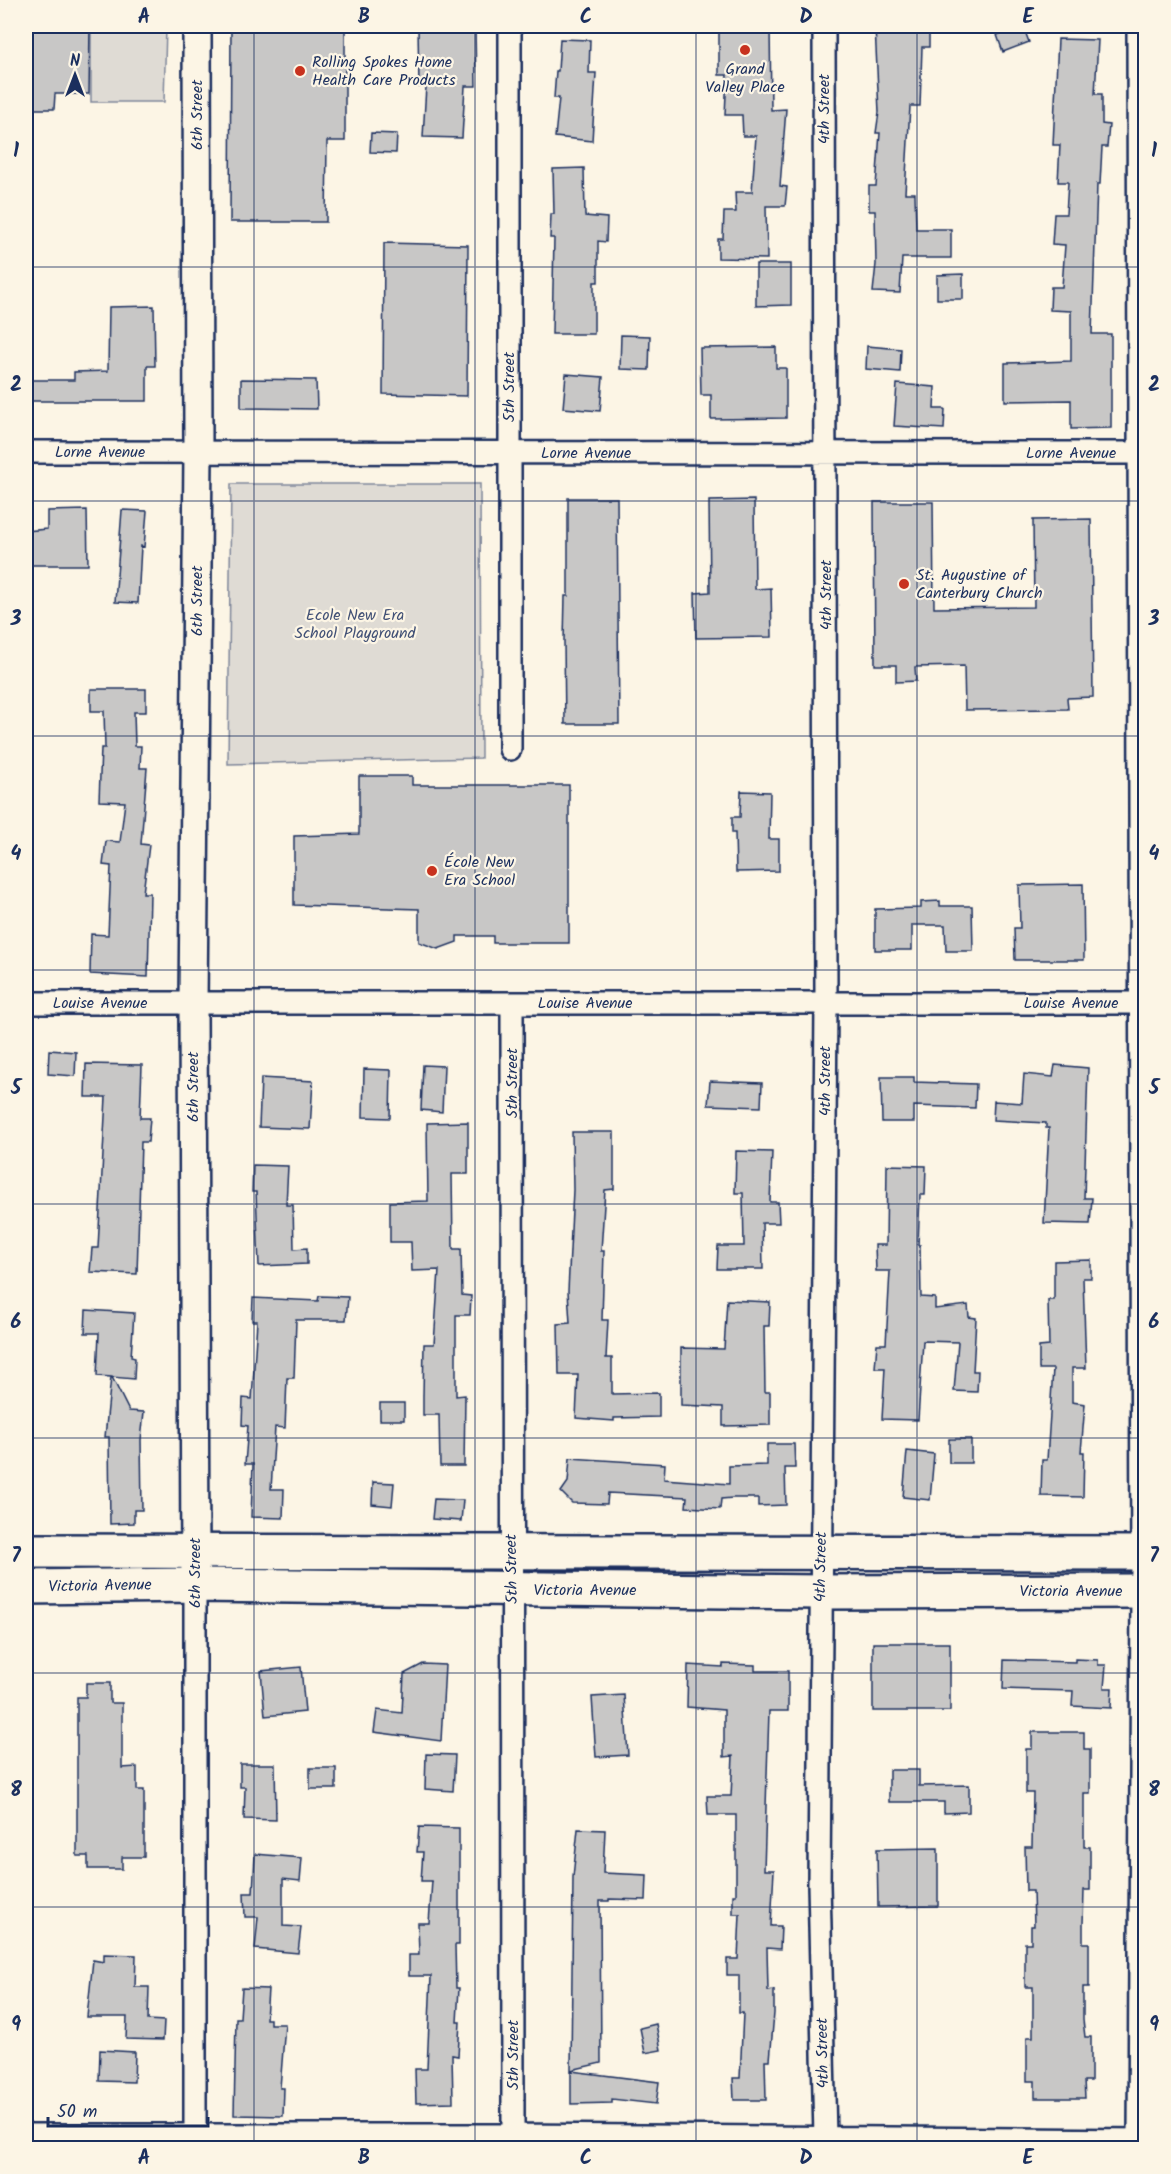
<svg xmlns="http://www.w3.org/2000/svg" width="1171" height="2174" font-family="Kalam,sans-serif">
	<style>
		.green { fill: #dfdbd4; stroke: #7d8599; stroke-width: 1.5 }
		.building { fill: #c8c7c6; stroke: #1b2f5e; stroke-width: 1.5 }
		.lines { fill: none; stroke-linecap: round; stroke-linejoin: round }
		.minor-casing { stroke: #1b2f5e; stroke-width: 26 }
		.tertiary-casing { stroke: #1b2f5e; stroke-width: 32 }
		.primary-casing { stroke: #1b2f5e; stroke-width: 38 }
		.minor { stroke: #fcf5e5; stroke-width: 21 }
		.tertiary { stroke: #fcf5e5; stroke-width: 27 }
		.primary { stroke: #fcf5e5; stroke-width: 33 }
		.grid { fill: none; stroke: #1b2f5e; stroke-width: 1.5; stroke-opacity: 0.55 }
		.poi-dot { fill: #c8321e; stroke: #fcf5e5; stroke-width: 2 }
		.labels { text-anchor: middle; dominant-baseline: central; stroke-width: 4.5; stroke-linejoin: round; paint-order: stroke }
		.poi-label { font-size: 16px; fill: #1b2f5e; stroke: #fcf5e5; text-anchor: start }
		.street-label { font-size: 16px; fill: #1b2f5e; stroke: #fcf5e5 }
		.park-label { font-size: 16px; fill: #425176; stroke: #fcf5e5 }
		.neatline { fill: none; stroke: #1b2f5e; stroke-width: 2 }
		.grid-label { font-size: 20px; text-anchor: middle; font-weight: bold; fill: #1b2f5e }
	</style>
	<rect width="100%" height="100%" fill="#fcf5e5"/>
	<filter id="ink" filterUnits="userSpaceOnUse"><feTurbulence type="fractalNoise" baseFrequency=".0167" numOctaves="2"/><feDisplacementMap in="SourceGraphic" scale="12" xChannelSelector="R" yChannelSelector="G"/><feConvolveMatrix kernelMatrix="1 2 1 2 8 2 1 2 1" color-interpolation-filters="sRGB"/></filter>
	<g filter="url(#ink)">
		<path class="green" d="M91,26h75l-2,76h-73z
			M231,484h249l1,274 -253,6z"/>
		<path class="building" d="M26,26h64l-1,68h-34l-1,15h-28z
			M231,26h114v115h-18l-1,81h-96z
			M418,26h57l1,60h-11l-3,52 -39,-1 3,-51 -7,1z
			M719,26h51l1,84 15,-1 -6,77 7,1 -2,19h-19l1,53 -49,-1v-19h5l1,-27h12l-1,-20h17l4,-56h-13l-1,-21h-17l2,-40h-8z
			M875,26h54v21h-7l-2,59h-10l-5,87h10l1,36h35v29h-49l-2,35 -27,-1 3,-28 -1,-53h-6v-25h7l4,-53h-4l3,-21z
			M1023,26l6,16 -26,10 -6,-17z
			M560,39l30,1 -1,33h7l-4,68 -37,-4 4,-39h-5l2,-27h2z
			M1058,39l40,1 -3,54h7v30l7,1 -2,22h-5l-2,37h-3l-5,150h19v94l-40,1v-29l-66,1v-38l66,-2v-50l-21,-1 1,-23h11l3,-42 -13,-1 2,-30h12l2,-32h-10l2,-37h-7z
			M371,133l26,1 -1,19 -26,-1z
			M584,168l1,48 22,2 -1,24 -8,-1v41h-4v52h-42l2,-96h-4l1,-24h3l-1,-45z
			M384,243l84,2 -1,151 -84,-2z
			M756,264h35v41l-35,1z
			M963,274v25h-26v-24z
			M154,306l1,60h-8v35h-121v-21h48v-8l34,-1 1,-64z
			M621,335l29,1 -1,34 -29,-1z
			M867,346l34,3 -1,23 -34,-3z
			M776,347v21h10v50l-75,1v-24h-10l-1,-47z
			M566,374l37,3 -3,34 -37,-3z
			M241,379l75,1 1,29 -76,-1z
			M897,384l38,3 -1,22h11l-1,20 -50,-3z
			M568,498h49l2,226h-54l-1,-83 1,-45h3z
			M754,500l1,89 16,-1 1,49 -76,1 -1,-45 15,-1 -1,-91z
			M874,502h59l1,106 100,-1 -1,-87 58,-1 2,178 -26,1 1,11 -103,1 -1,-44 -49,1 1,14 -20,1v-17h-21z
			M87,510l1,55h-62v-34l21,-2v-18z
			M122,510l25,1 -3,36 -3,-1 -3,57 -23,-1z
			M91,689h55v23h-12l1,34h6l-1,22h7l-6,76 8,1 -6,48h7l-2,84 -58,-3 1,-40 17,1 3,-69 -8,-1 3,-24 14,1 5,-40 -26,-1 2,-53h4l-1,-37h-13z
			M359,776h53v9h157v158h-76v-7h-36v6l-19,7 -19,-7v-33l-125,-4v-69l65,-2z
			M741,791l29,1 -1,47h10v32l-43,1 -1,-39h-3v-16h8z
			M1083,884l1,76h-69l-1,-32h6l-1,-43z
			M940,901v5h32l1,45h-27l-1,-26h-33v25h-37v-41l46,-1v-6z
			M49,1050l27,2 -1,24 -27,-2z
			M86,1064l56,1 -2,53h10l-2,24h-7l-4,132 -47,-2 2,-24h6l8,-151h-21z
			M423,1065l21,1 -2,46 -21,-2z
			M1055,1065l33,3 -4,130h8l-2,26 -46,-1 5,-95h-3v-5l-53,-3 1,-19 28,2 2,-29 29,3z
			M364,1069l27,1 -1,48 -27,-1z
			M881,1077h33v5l62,2 -1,24 -61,-2v16h-32z
			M261,1078l52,3 -3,48 -51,-2z
			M710,1081l52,2 -1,24 -53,-2z
			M468,1122v52h-16l1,75h8l1,46 9,1 -1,19h-14v81l9,-1 -1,71h-24l-1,-51h-16v-19l1,-52h10l5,-74 -27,1 -1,-29h-21v-40l38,-1 -1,-78z
			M572,1132h42v57l-9,1 -4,61h3l-2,69h6l-2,38h6v36l47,-1v24l-45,1v3l-38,-3 2,-43h-19l-1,-51 12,-1 -2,-32 5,-101z
			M736,1151l36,1 -2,50h8l1,21h-17l1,46h-46l1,-23h26l-1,-53h-8z
			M253,1165l35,1 -2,39h7l1,44 13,-1v16l-48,2 -3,-74h-4z
			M887,1165l39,1 -1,29h-5l-2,50h2l1,52 14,1v11l33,-4 1,12 7,1 -3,53h5l-1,21 -23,-1 4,-49 -35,-1 -5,79 -36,-1 3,-51h-10l2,-24h9l4,-73h-14l-1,-26h11z
			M1091,1260v18h-8l3,90h-14v34l13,2 -4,48h3l-1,45 -42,-1 1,-36h5l6,-91h-14v-22l10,-1 -1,-46h6v-39z
			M319,1296l29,1 -2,23h-50l-2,58h-7l-2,50 -10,-1 -4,62h13l-1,29 -32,-1 2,-53h-8l3,-38 -6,-1 1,-27 9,1 5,-78h-5l1,-23 65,3z
			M727,1300l43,2 -1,24h-5l1,66h5v33l-47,1v-19l-42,-2v-57l43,1z
			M86,1310l48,3 -3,44 4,1 -1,21 -22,-2 17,34 15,1 -3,28 1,70h-8v13l-24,1 -1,-87h-4l6,-60 -14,-1 2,-43h-14z
			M380,1403h24v17h-24z
			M949,1439h22v24h-22z
			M767,1444h27l1,24h-10l1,37 -28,1v-8h-25l-12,1 -1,10 -34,-2 1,-10 -79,-4 -1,11 -35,-1 -11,-11 7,-10 2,-24 95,6 -1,15 65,5v-18l38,-1z
			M907,1451l27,3 -4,46 -27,-3z
			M373,1482l21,1 -2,23 -20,-2z
			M434,1499l29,1 -2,21 -29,-2z
			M873,1643h77v68h-77z
			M1075,1659l23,1v5h8l-2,23h8l-1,20 -39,-2 1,-15 -70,-2 1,-29 71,2z
			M423,1664l22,1 -4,76 -67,-9 3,-22 25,3 2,-39z
			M723,1664l32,1v6h33v40h-19l-5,159h10l-3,56h10l-1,23 -13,-1 1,43 6,-1v23l-4,47h-5l1,40h-32l-1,-22h7l3,-65h-4v-38h-12v-16h11l2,-45h-7v-19h3v-80h-28l-1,-19h24l2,-40 -9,1v-47l-37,-3 1,-42 35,2z
			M301,1667l4,45 -40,4 -4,-45z
			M86,1683h24v20h12v65l15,-1v23h7v67h-22v12h-34v-13h-11v-159h9z
			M624,1695l4,60 -32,2 -4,-60z
			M1032,1732h52v17h6v44h-6v54h6v43h-6l-1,34v19h6v44h-6v33l2,17h6v44h-7l1,17h-50v-17h-8v-44h6v-50h-8v-44h6v-17h3l-1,-35h-7l-1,-44h7l1,-54h-7v-44h6z
			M426,1754l29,1 -2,36 -28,-2z
			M240,1764h35l1,56 -32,-1 1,-32h-5z
			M310,1768h26v21h-26z
			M889,1770h30v16l50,-1v27l-25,1v-11h-55z
			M419,1827l40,1v117h-4l1,43h3l-2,34h3l-2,34 -6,-1 1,47 -37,1 -1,-34h12l4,-93h-22v-21h10l-1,-32h11l3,-42h-11l2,-29h-6z
			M578,1829l27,1 -2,43 44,2 -1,25 -37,-1v2h-9l1,162 -30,7 2,-193z
			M938,1848v58l-60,1 -1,-58z
			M255,1854l47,4 -2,23 -17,-2v47l18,1 -3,26 -43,-4 3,-32h-13l-1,-24h9z
			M104,1954l32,1 -1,32h14l-1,33 16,1 -1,19 -37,-1 1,-22h-40l6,-57 11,2z
			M242,1988l26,1 -2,30h4v5h15l-5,64h4l-1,28 -49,-1 2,-97h4z
			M656,2024l5,26 -16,3 -5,-25z
			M100,2050l35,2 -1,30 -35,-1z
			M571,2071l88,11 -3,22 -44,-5v4l-41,1z"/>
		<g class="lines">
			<defs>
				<path id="minor" d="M824,26l2,977 -7,881 6,253
					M1138,26l4,1565 -3,549
					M26,452l1120,1
					M510,749v-723
					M26,1003h1120
					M512,1003l1,1132
					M195,1585v563
					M26,2135h487l633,5"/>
				<path id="tertiary" d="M195,1572l-2,-569 5,-550 -1,-427"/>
				<path id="primary" d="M26,1551l1120,2
					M26,1587l169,-2 625,7 326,-1"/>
			</defs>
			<use href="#minor" class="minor-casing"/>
			<use href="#tertiary" class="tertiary-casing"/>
			<use href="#primary" class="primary-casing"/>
			<use href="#minor" class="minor"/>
			<use href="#tertiary" class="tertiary"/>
			<use href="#primary" class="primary"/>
		</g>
	</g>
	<path class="grid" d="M254,26v2122M475,26v2122M696,26v2122M917,26v2122M26,267h1120M26,501h1120M26,736h1120M26,970h1120M26,1204h1120M26,1438h1120M26,1673h1120M26,1907h1120"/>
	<g class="poi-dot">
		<circle cx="745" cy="50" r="6"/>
		<circle cx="300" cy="71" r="6"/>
		<circle cx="904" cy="584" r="6"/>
		<circle cx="432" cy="871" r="6"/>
	</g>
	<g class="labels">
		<g class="poi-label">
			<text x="312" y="62">Rolling Spokes Home<tspan x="312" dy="18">Health Care Products</tspan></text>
			<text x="745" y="69" text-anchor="middle">Grand<tspan x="745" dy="18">Valley Place</tspan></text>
			<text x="916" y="575">St. Augustine of<tspan x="916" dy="18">Canterbury Church</tspan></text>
			<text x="444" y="862">École New<tspan x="444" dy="18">Era School</tspan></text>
		</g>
		<g class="street-label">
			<text transform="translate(824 109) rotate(-90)">4th Street</text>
			<text transform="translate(197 115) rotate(-90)">6th Street</text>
			<text transform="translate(509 387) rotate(-90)">5th Street</text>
			<text x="100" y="452">Lorne Avenue</text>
			<text x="586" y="453">Lorne Avenue</text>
			<text x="1071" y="453">Lorne Avenue</text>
			<text transform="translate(826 595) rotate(-90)">4th Street</text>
			<text transform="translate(197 601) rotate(-90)">6th Street</text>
			<text x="100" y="1003">Louise Avenue</text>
			<text x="585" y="1003">Louise Avenue</text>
			<text x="1071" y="1003">Louise Avenue</text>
			<text transform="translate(825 1081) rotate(-90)">4th Street</text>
			<text transform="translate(512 1083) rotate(-90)">5th Street</text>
			<text transform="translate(193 1087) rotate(-90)">6th Street</text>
			<text transform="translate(821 1567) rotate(-89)">4th Street</text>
			<text transform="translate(512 1569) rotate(-91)">5th Street</text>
			<text transform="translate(195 1573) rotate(-90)">6th Street</text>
			<text transform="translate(100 1586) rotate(-1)">Victoria Avenue</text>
			<text x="585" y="1590">Victoria Avenue</text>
			<text x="1071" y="1591">Victoria Avenue</text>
			<text transform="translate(823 2053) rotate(-91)">4th Street</text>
			<text transform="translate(513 2055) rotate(-90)">5th Street</text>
		</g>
		<g class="park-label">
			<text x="355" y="615">Ecole New Era<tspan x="355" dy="18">School Playground</tspan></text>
		</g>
	</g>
	<rect width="1171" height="2174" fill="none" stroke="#fcf5e5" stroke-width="66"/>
	<g transform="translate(75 75)" stroke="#fcf5e5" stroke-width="4.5" paint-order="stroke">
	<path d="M0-4.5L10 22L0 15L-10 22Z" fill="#1b2f5e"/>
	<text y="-9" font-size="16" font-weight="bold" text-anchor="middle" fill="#1b2f5e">N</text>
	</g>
	<path d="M48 2117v9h160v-9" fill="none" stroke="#1b2f5e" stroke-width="3"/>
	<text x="57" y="2117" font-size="18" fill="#1b2f5e" stroke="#fcf5e5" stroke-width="4.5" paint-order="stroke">50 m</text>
	<rect x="33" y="33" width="1105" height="2108" class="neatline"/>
	<g class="grid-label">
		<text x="144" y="23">A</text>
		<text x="364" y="23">B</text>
		<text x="586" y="23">C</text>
		<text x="806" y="23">D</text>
		<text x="1028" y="23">E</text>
		<text x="16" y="157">1</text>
		<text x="1154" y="157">1</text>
		<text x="16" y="391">2</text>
		<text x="1154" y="391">2</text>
		<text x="16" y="625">3</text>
		<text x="1154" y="625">3</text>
		<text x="16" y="860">4</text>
		<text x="1154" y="860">4</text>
		<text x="16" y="1094">5</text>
		<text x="1154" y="1094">5</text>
		<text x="16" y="1328">6</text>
		<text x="1154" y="1328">6</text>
		<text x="16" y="1562">7</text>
		<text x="1154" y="1562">7</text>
		<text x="16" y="1796">8</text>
		<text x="1154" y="1796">8</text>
		<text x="16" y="2031">9</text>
		<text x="1154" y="2031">9</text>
		<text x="144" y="2164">A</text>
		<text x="364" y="2164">B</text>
		<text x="586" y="2164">C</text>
		<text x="806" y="2164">D</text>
		<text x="1028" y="2164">E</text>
	</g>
</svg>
